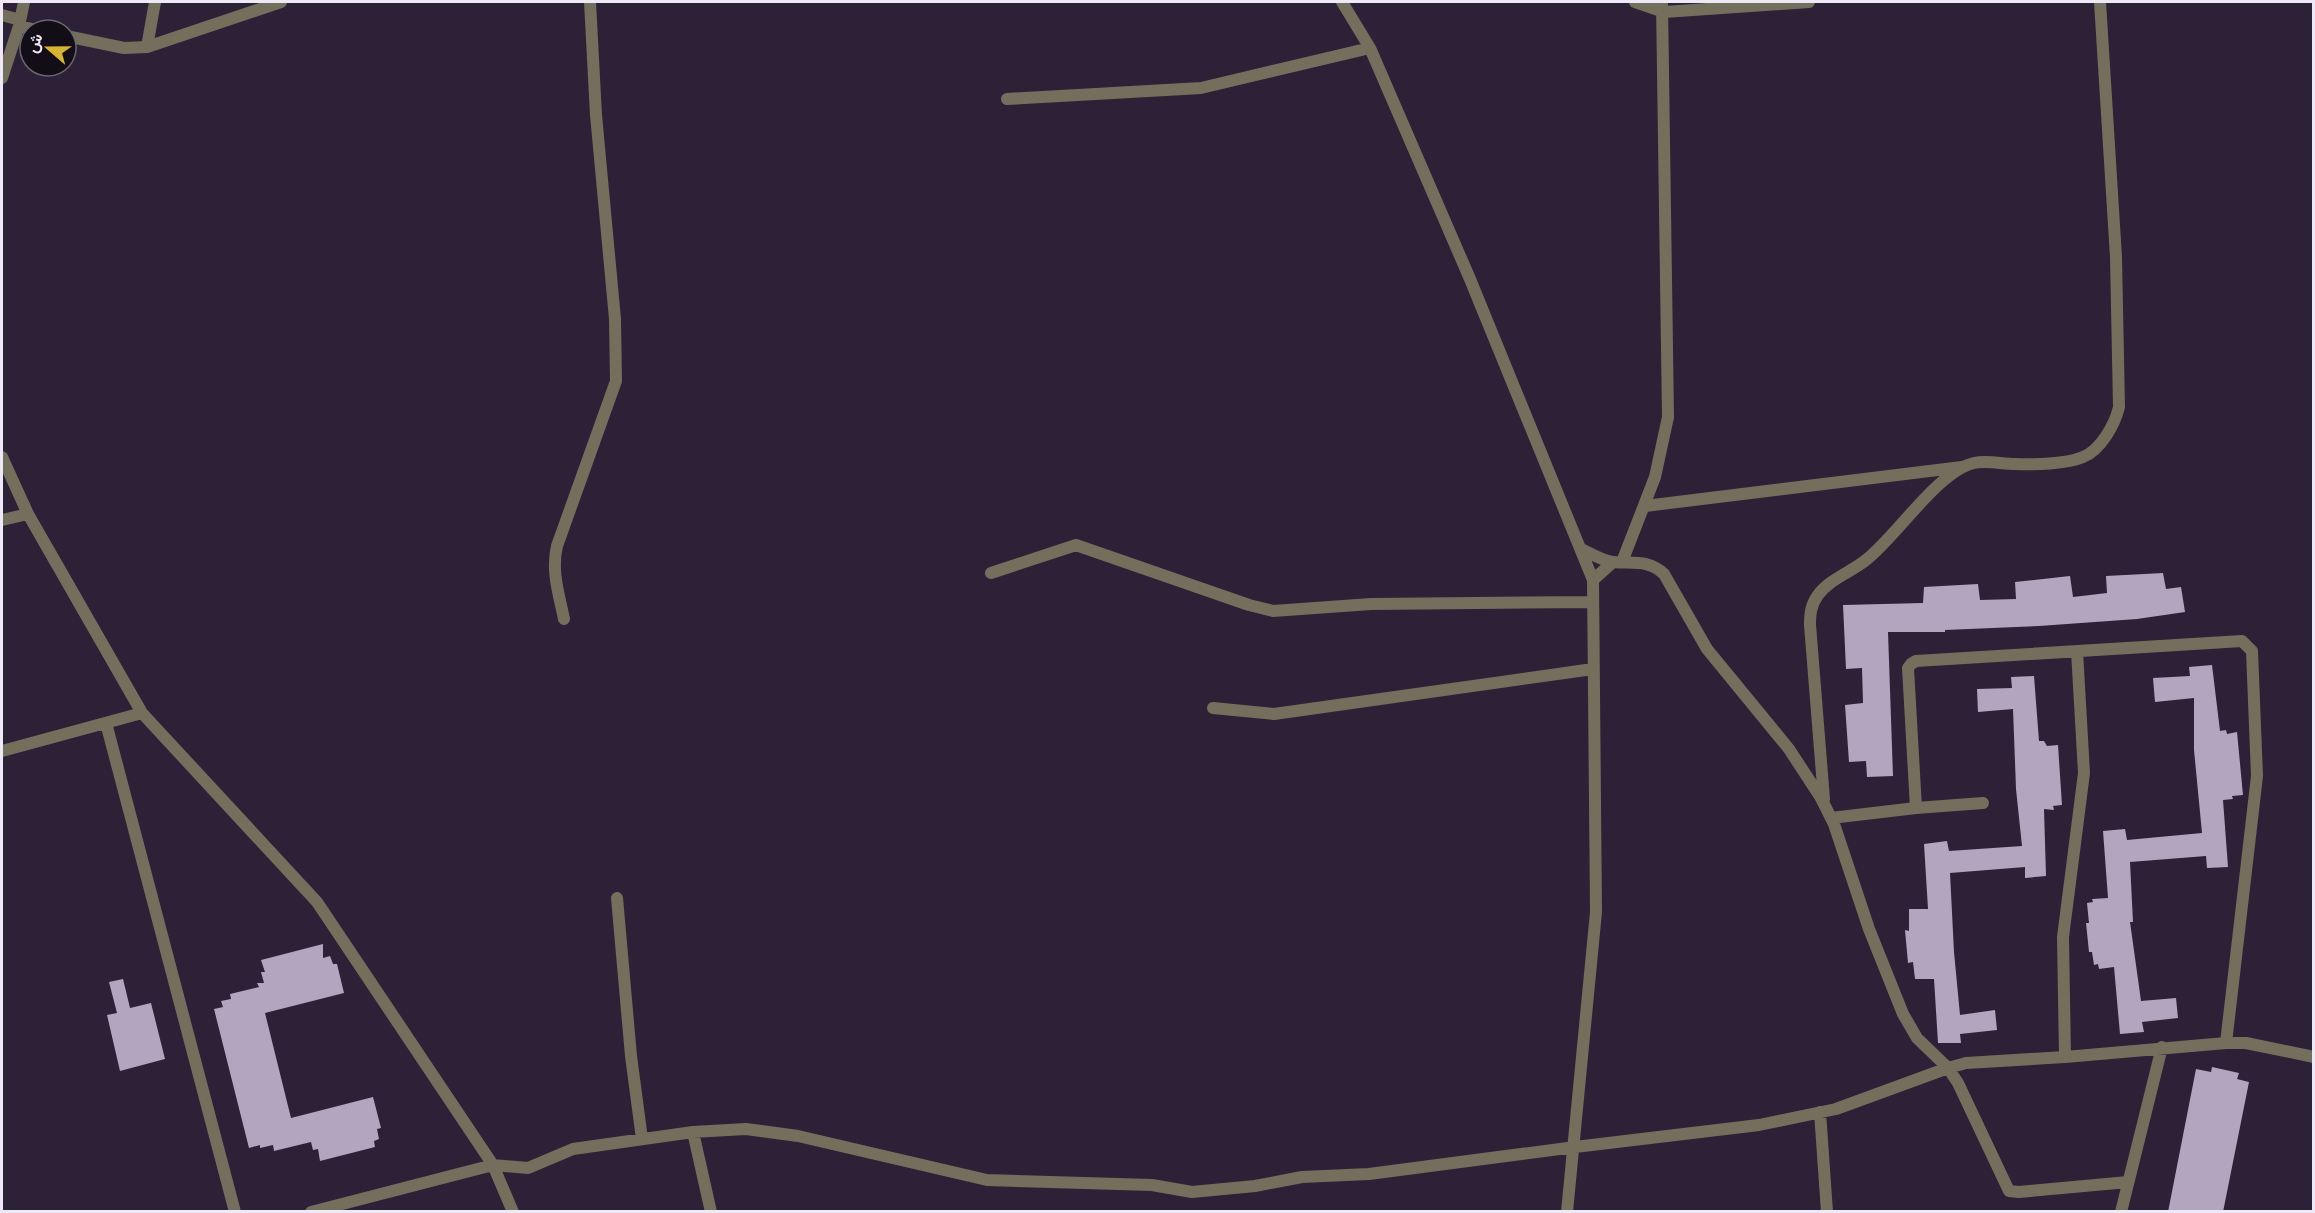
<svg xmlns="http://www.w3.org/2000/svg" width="2315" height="1213" font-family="Inter,Vazirmatn,sans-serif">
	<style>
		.building { fill: #b3a5c0 }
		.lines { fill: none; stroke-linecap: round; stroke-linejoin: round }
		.street { stroke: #746f5d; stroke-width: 12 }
	</style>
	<rect width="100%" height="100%" fill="#2c2136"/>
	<path class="building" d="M2163,573l3,16 15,-2 4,25 -48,7 -98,7 -94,4v2h-57l5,144 -26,1 -1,-16 -17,1 -4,-57 18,-2 -1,-35 -16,1 -3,-64 80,-2 1,-16 54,-3 2,16 36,-1 -1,-17 55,-6 3,21 34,-4 -1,-17z
		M2212,665l8,66 6,-1 1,4 10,-2 6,63 -11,1 1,3 -10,1 5,67 -21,1 -1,-12 -76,6 3,60h-3l11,79 35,-3 2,20 -36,4 2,10 -24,2 -6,-67 -15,2 -1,-5 -4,1 -2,-13h-3l-3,-29h3l-2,-20 6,-1 -1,-3 16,-1 -5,-67 22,-2 2,11 75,-7 -8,-83v-52l-39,4 -2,-24 37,-2 -1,-9z
		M2034,676l5,65h5l3,5 11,-1 4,60 -9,1 1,4 -10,-1 2,67 -21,2v-11l-75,6 4,79 6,63 35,-5 2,20 -37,4 1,9h-23l-4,-64h-19l-2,-17 -5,1 -3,-33 4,1v-22h19l-4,-65 23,-3 2,10 73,-5 -6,-57 -3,-80 -35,3 -1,-23 35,-1 -1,-11z
		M323,944v14l7,-2 3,8h4l7,29 -79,20 26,105 82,-21 8,31 -4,1 2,10 -5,2 1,6 -55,14 -2,-12 -5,1 -2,-8 -37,9 -1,-6 -13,3v-3l-11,3 -35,-139 9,-2 -2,-6 10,-2 -1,-5 29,-7 -2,-4h7l-3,-11h4l-4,-12z
		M123,979l7,29 21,-5 14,56 -45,12 -13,-56 10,-2 -8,-31z
		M2212,1067l27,6 -2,6 12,3 -26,130h-55l28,-143 15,3z"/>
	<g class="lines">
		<path class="street" d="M1342,2l28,46 100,231 123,301 3,332 -29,300
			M1635,2l29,10 145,-10
			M2,15l18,5
			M19,26l18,4
			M66,36l58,12 23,-1 134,-45
			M147,47l8,-45
			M2,78l17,-52 5,-24
			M1007,99l194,-11 169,-40
			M2,457l26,57 114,199 175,189 176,263 20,47
			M1645,506l317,-39
			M2,520l26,-6
			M1622,562l33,-85 13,-60 -6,-415
			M991,573l85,-28 173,60 24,6 98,-7 222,-2
			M1593,580l20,-18
			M564,619c-5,-25 -13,-48 -7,-73l59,-165 -1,-62 -19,-204 -6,-113
			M1213,708l61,6 319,-45
			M106,723l129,489
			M2,751l140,-38
			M1824,799l-14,-174c0,-12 1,-20 8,-30 12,-16 33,-23 48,-35 30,-23 72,-89 108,-97 13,-3 28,1 41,1 18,1 52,0 68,-7 18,-7 32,-33 36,-50l-3,-150 -16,-255
			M1916,808l67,-5
			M1831,818l85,-10 -8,-140 3,-4 5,-3 326,-20 10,10 5,125 -31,267
			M617,898l14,158 11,83
			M2065,1057l-2,-120 21,-164 -7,-122
			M1820,1112l7,100
			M693,1132l18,80
			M2128,1182l-109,10 -10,-1 -51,-108 -10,-15 18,-5 99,-6 161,-14h20l68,14
			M311,1212l182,-47 35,3 45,-19 120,-17 53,-3 52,7 189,44 165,5 40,7 63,-6 47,-9 67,-3 206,-27 184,-22 77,-16 112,-41 -31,-30 -14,-24 -34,-85 -35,-105 -13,-26 -32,-49 -82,-100 -43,-75c-16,-15 -32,-10 -51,-12 -10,-1 -23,-9 -32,-13
			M2121,1212l41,-165"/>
	</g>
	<rect width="2315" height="1213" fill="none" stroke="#efe8f6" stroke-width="6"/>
	<g transform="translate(48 48) rotate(290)"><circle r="28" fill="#120d16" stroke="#6a6570" stroke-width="1.5"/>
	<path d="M0-4.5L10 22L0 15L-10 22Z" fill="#d7b434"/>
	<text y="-9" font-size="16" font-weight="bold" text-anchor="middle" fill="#efe8f6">ش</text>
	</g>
</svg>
